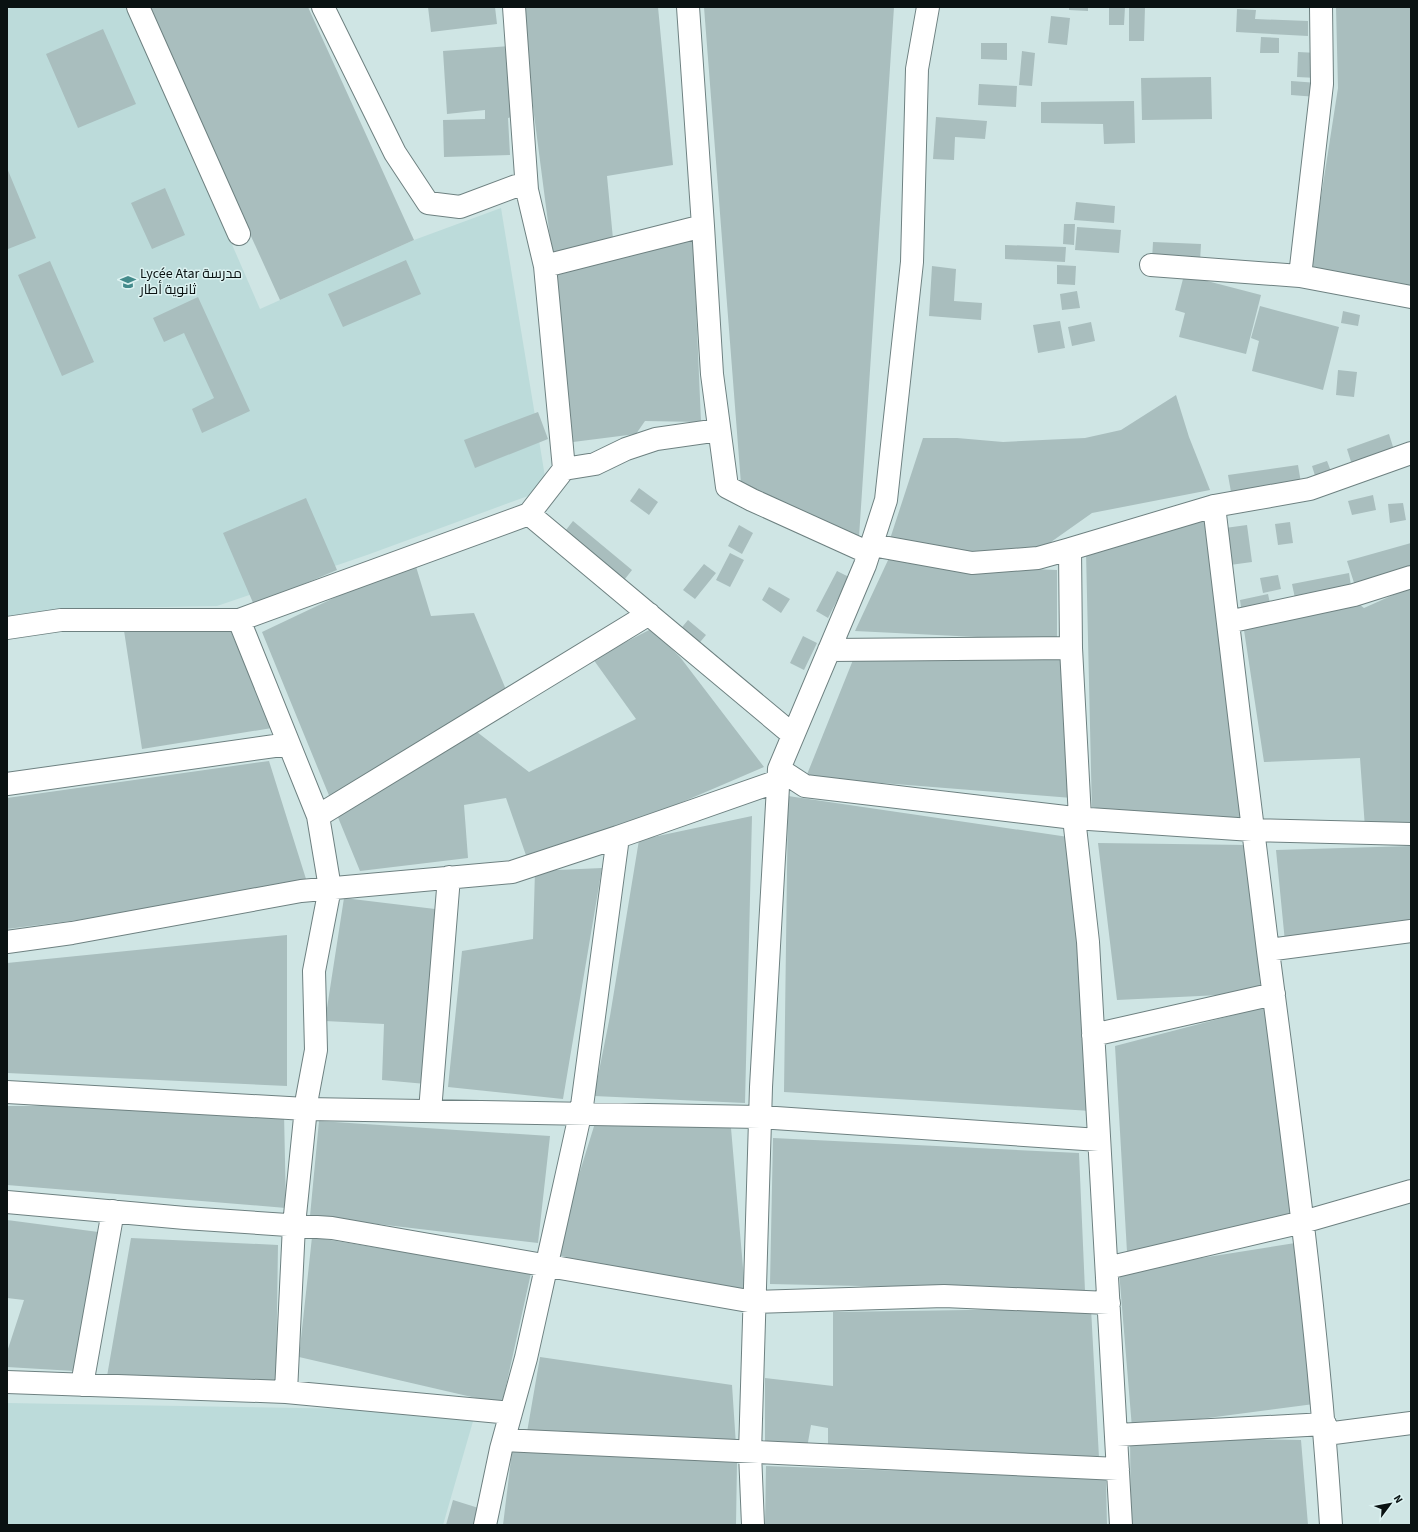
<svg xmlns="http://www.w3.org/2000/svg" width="1418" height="1532" font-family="'Source Sans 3',Cairo,sans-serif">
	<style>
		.built { fill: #bcdbda }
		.building { fill: #a9bebe }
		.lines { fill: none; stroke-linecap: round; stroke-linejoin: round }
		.street-casing { stroke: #6e8181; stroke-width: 24 }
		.street { stroke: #fff; stroke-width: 22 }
		.labels { text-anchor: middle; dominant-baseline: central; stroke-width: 3; stroke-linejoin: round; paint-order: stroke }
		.poi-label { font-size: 14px; fill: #0a1212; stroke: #dcf2f1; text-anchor: start }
	</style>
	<rect width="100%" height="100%" fill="#cfe5e4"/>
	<path class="built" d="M13,7h116l131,302 154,-69 87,-32 46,281 -180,66 -150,51 -158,3 -52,8v-607z
		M7,1403l469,8 -33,114h-436z"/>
	<path class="building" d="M147,7h161l106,233 -134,60z
		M428,7h67l2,17 -66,8z
		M520,7h138l15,158 -66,11 6,63 -61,14z
		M704,7h190l-35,530 -118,-53z
		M1069,7h19v4l-19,-1z
		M1109,7h16l-1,18h-15z
		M1129,7h16l-1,34h-15z
		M1336,7h75v284l-102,-17 29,-186z
		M1237,9l19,1 -1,9 53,2v15l-72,-4z
		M1051,16l19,2 -3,27 -19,-2z
		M103,29l33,75 -58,24 -32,-74z
		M1261,37l18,1v15h-19z
		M981,43h26v17l-26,-1z
		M510,46l5,70 -7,2 2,37 -66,2 -1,-37 42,-1v-9l-38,4 -4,-63z
		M1022,51l13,2 -3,33 -13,-1z
		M1298,52l20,1 -1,25 -20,-1z
		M1211,77l1,42 -70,1 -1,-42z
		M1291,81l27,2 -1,14 -26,-2z
		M979,84l38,2 -1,21 -38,-2z
		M1134,101l1,42 -31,1 -1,-20 -62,-1v-21z
		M936,117l51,4 -2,18 -30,-2 -1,23 -21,-1z
		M7,168l29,70 -28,11 -1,-3z
		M165,188l20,47 -33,14 -21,-46z
		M1076,202l39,4 -1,17 -40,-3z
		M1064,224h11l-1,21 -11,-1z
		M1077,227l44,3 -2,23 -44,-3z
		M693,237l8,185 -56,-1 -9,13 -63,8 -17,-171z
		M1153,242l48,2 -1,18 -48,-2z
		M1005,245l61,2 -1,15 -60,-3z
		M406,260l15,34 -78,33 -15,-33z
		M50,261l44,101 -32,14 -44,-101z
		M1057,265l19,1 -1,19 -18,-1z
		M932,266l24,3 -2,32 28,2 -1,17 -52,-4z
		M1184,275l77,20 -15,59 -67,-17 6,-24 -10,-3z
		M1077,291l3,17 -18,2 -2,-16z
		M198,297l52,114 -48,22 -10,-24 22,-11 -30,-65 -20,9 -11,-24z
		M1260,306l79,21 -16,63 -71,-19 7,-30 -8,-3z
		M1343,311l17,4 -2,11 -17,-3z
		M1060,321l5,27 -27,5 -5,-28z
		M1091,322l4,19 -23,5 -4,-19z
		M1338,370l19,2 -3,25 -18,-2z
		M1176,395l13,42 21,53 -118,23 -58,41 -72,4 -73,-16 34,-104h34l46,4 82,-4 36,-8z
		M538,412l10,27 -73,29 -11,-28z
		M1389,434l5,16 -42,15 -5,-16z
		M1327,461l5,13 -16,5 -4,-13z
		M1298,465l3,18 -70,9 -3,-17z
		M639,488l19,14 -9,13 -19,-14z
		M1373,495l3,15 -24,5 -4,-14z
		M306,498l31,72 -83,35 -31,-72z
		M1403,503l3,17 -16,3 -2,-19z
		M1209,519l32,301 -149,-7 -6,-261z
		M573,521l59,49 -11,14 -59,-49z
		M1290,522l3,21 -15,2 -3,-21z
		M739,525l14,8 -11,21 -14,-8z
		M1247,525l5,37 -22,3 -5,-37z
		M1411,543v31l-55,15 -9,-28z
		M730,553l14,7 -14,27 -14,-7z
		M889,558l74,8 94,4v71l-202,-10z
		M414,560l17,56 43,-3 38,91 -35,28 52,40 107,-53 -43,-60 58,-30 29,28 84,110 -154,66 -82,28 -22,-63 -42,7 4,53 -108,13 -98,-239z
		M704,564l12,9 -21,26 -12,-9z
		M837,571l12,6 -21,41 -12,-7z
		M1349,573l3,19 -56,11 -4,-19z
		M1278,575l3,14 -18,4 -3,-15z
		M769,587l21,12 -9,14 -19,-13z
		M1411,587v238l-46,3 -5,-70 -96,4 -20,-132 111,-29 9,7z
		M1268,594l3,14 -29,6 -2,-14z
		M688,620l18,15 -10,12 -18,-15z
		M123,624l106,3 43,101 -130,21z
		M803,636l14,7 -13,27 -14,-7z
		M1060,656l12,142 -266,-21 47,-117z
		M269,761l37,118 -204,38 -95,12v-131z
		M788,796l287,42 16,273 -307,-19z
		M752,816l-7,287 -151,-7 16,-80 29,-176z
		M1098,843l149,2 14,148 -144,7z
		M1411,846v78l-126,18 -9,-92z
		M602,868l-39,231 -115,-12 14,-136 71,-12 2,-68z
		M344,898l91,11 -9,175 -44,-4 2,-56 -59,-3z
		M287,935v151l-280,-13v-110z
		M1272,1005l28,206 -173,41 -12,-206z
		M7,1106h152l125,7 2,95 -279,-23z
		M319,1121l231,15 -12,107 -228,-27z
		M595,1123l136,5 14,163 -191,-36z
		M773,1138l306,15 6,138 -315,-7z
		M7,1220l99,13 -32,138 -67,-4v-15l17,-52 -17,-2z
		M312,1237l219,36 -29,131 -203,-47z
		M131,1238l147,7 -2,135 -170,2z
		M1295,1243l19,161 -182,24 -13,-157z
		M1091,1308l8,150 -271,-8v-22l-17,-3 -4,23 -42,-7v-63l68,8v-74z
		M540,1357l192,28 4,60 -210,-7z
		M1130,1437l171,3 7,85h-177z
		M512,1451l225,11 -1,63h-233z
		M766,1466l340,12 1,47h-342z
		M453,1500l32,10 -4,15h-35z"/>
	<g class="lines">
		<defs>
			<path id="street" d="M138,7l101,227
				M323,7l72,146 33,50 32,4 56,-21 11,4 18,76
				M514,7l13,183
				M688,7l15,219
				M1321,7l1,77 -22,192 111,21
				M1151,265l149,11
				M719,430l-63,9 -30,10 -31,15 -31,5 -19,-203 158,-40 9,148 15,113 25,13 117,53
				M564,469l-35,45 264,221
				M1214,506c18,148 35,297 54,445 25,191 51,382 63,574
				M872,545l100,18 66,-5 32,-9
				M239,620l79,196 12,72 -16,83 2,79 -9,48 -13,127 -8,167
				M1228,622l126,-27 57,-18
				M7,628l54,-8h178l290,-106
				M829,650l242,-2
				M779,769l26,17 269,32 178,12 159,4
				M7,784l282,-40
				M318,816l331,-202
				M1074,818l14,124 33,583
				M1080,818l-9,-170 -1,-99 144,-43 96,-17 101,-36
				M7,942l65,-9 229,-42 211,-19 106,-35
				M1268,950l143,-19
				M1093,1035l181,-41
				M7,1092l299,17 454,8 339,23
				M430,1111l19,-234
				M7,1202l178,16 147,10 422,74 190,-6 165,7
				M1107,1268l196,-46 108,-31
				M7,1382l279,10 225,21
				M82,1385l31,-174
				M1326,1434l85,-11
				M1117,1435l208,-11
				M504,1440l614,29
				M485,1525l16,-76 25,-91 56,-252 36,-269 160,-56
				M753,1525l-3,-72 11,-366 18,-318 86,-204 21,-65 26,-238 5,-193 11,-62"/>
		</defs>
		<use href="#street" class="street-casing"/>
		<use href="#street" class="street"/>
	</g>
	<defs>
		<symbol id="school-bare" viewBox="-9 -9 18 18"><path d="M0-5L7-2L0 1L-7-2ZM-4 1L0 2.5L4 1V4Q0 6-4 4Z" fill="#438b8b" stroke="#dcf2f1" stroke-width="2.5" paint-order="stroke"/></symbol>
	</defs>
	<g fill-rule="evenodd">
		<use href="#school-bare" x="117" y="271" width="22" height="22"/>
	</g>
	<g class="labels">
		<g class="poi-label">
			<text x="140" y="274">Lycée Atar مدرسة<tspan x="140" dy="16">ثانوية أطار</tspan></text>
		</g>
	</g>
	<rect width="1418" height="1532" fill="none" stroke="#0a1212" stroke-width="16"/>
	<g transform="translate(1390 1504) rotate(58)" stroke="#dcf2f1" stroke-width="3" paint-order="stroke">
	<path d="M0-3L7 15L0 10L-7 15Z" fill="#0a1212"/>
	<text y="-6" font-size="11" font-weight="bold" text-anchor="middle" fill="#0a1212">N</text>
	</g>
</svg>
